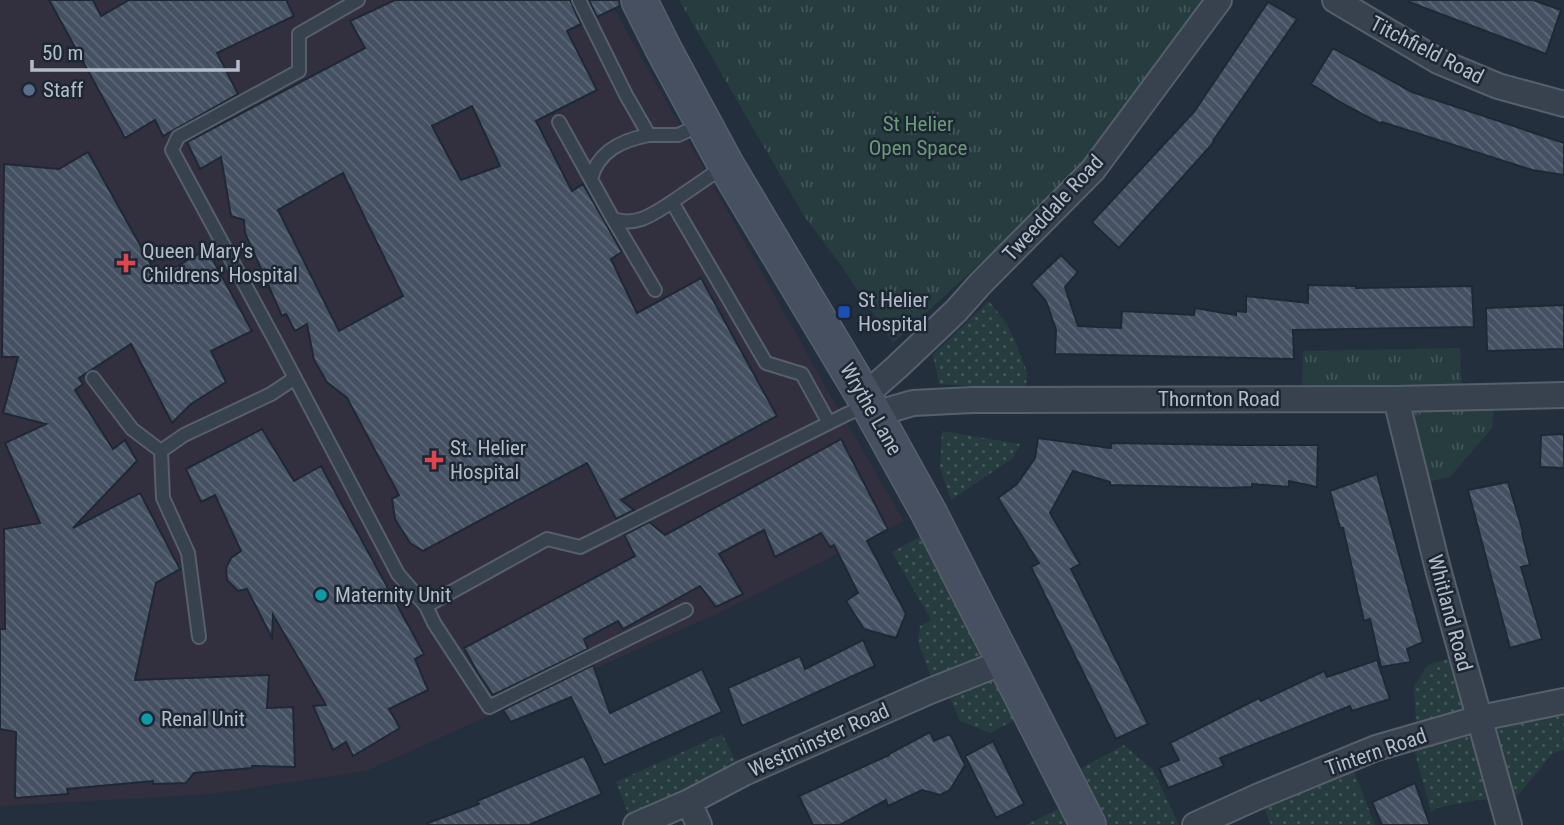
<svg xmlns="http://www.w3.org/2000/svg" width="1564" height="825" font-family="'Roboto Condensed',sans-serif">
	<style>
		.medical { fill: #32303f }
		.grass { fill: url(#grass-dots) }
		.park { fill: url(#park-tufts) }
		.building { fill: url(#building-back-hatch); stroke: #1f2835; stroke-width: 2; fill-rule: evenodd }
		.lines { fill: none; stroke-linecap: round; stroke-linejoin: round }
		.lane-casing { stroke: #565f6c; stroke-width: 16 }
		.street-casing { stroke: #565f6c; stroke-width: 28 }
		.secondary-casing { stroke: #565f6c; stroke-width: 38 }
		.lane { stroke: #38414e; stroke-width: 12 }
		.street { stroke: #38414e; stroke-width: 24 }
		.secondary { stroke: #465061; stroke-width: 35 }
		.service-dot { fill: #5c6f8a; stroke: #1d2633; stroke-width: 2.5 }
		.health-dot { fill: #e0444e; stroke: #1d2633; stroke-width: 2.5 }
		.transit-dot { fill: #1a4fb4; stroke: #1d2633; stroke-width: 2.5 }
		.culture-dot { fill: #0f9aa8; stroke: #1d2633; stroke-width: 2.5 }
		.labels { text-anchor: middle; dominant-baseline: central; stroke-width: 5; stroke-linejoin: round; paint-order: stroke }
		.street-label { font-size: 21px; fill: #b4bcc9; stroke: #1d2633 }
		.poi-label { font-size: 21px; fill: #b4bcc9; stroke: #1d2633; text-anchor: start }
		.park-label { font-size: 21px; fill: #6b9a76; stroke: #1d2633 }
	</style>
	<defs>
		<pattern id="grass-dots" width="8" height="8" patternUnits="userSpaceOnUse" patternTransform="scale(1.75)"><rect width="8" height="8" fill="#263c3f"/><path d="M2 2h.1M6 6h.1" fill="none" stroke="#435659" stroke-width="1.8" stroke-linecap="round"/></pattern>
		<pattern id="park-tufts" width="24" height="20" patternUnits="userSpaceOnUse" patternTransform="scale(1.75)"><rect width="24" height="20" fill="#263c3f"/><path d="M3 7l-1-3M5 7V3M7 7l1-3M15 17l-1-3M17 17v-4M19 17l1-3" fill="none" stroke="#435659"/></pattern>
		<pattern id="building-back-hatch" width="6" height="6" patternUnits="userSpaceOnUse" patternTransform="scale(1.75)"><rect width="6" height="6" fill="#455162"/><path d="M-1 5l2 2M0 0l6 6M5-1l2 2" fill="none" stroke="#5d6877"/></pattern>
	</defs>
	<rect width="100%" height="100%" fill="#242f3e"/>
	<path class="medical" d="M0,0h609l224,400 71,121 -184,91 -354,159 -155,23 -211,12z"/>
	<path class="grass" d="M989,301l18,23 8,17 12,31 -1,17 -87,-5 -6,-29z
		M942,431l78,13 -7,14 -62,42 -11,-32z
		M932,530l96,183 -38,20 -30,-12 -18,-41 -8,5 -16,-43 2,-16 11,-6 -39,-68z
		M1461,655l19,63 84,-17v49l-11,3 -34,41 -17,5 -27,1 -38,8 -6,4 -20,-74 9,-3 -4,-13 -2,-36 14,-21z
		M722,734l19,37 -110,50 -15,-39z
		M1124,745l29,25 26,55h-81l-27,-51z
		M1349,759l26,66h-104l-12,-29z
		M1072,802l12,23h-58z"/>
	<path class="park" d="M679,0h532l-112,147 -56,59 -150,137 -53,-79 -36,-48z
		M1460,348l2,49 -160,2 1,-48z
		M1494,401l-2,27 -42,49 -28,6 -18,-80z"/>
	<path class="building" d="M49,0h44l8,16 28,-16h157l8,16 -77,37 21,41 -75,42 -8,-16 -30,18z
		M395,0h175l11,24 -14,7 30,59 -61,31 36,70 11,-7 39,68 -11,7 26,54 64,-35 76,138 -156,84 13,10 -18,9 -29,-56 -164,88 -13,-8 -15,-24 -3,-20 7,-4 -52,-97 -20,-16 -13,-22 -7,-36 -12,7 -9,-17 -4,2 -37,-83 -1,-13 -13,-4 -10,-59 -21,12 -13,-27 178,-94 -15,-27zM472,106l28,60 -39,14 -29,-54zM343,173l60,123 -64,35 -61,-121z
		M589,0h30l1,6 -23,11z
		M1410,0h123l28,10 -15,44 -137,-52z
		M1268,2l29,17 -84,122 1,1 -95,106 -27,-26 102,-110z
		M1333,48l79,44 152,51v32l-32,-5 -150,-48 -1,2 -34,-18 -36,-22z
		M88,152l70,125 49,-28 45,82 -41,20 15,31 -35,22 -19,19 -41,-79 -52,34 4,6 -8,6 38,59 12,-9 12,21 -64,67 67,-35 40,76 -24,14 -21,97 134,-5 -2,33 26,-1 2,60 -43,-1v2l-58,5 -8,10 -33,1v-3l-86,8 1,5 -53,4 1,-66 -16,-3v-100h5l-1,-100 36,-6 -35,-80 41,-19 -43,-11 15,-56h-16l2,-193 55,5z
		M1061,255l17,17 -13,15 13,39 43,2 1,-17 72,4 1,-7 41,7v-4l10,1v-16l62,7v-18l48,1v2l116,-2 2,41 -181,3 1,29 -239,-5 1,-24 -10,-29 -15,-17z
		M1564,305v44l-77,2 -1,-43z
		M262,429l32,52 27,-15 103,188 -9,5 13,31 -39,19 11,19 -47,28 -7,-14 -13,8 -20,-44 13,-1 -53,-90 -1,23 -25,-49 -9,2 -11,-11 -1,-12 5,-10 10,-7 -26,-56 -14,7 -15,-33z
		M1564,434v34l-24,-1 1,-32z
		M1038,438l73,10v-5l125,2h82l-1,42 -28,-6v6l-37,-3v3l-24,1 -118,-3v-3l-37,-11 -23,42 30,51 -9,5 77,155 -32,15 -85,-172 8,-4 -41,-65 19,-14 18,-26z
		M841,439l47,90 -21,12 39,73 -10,24 -32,-9 -18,-28 12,-8 -24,-48 -4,2 -9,-14 -46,24 -11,-27 -45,24 24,40 -27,13 -16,-21 -77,43 -5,-8 -34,18 4,10 -95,46 -15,-22 -14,-25 171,-92 -11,-21 25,-13 16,13z
		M1377,474l46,168 -16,7 4,13 -30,5 -11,-48 -6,2 -21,-93h-3l-10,-37z
		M1508,482l15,50 -1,1 8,32 -9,2 21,72 -32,9 -42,-158z
		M863,640l12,26 -133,60 -14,-38 72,-32 5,13z
		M1377,660l13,39 -38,12 -2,-5 -130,52 4,8 -56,22 -9,-20 20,-8 -9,-17 89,-45 2,3 63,-30 3,6z
		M593,665l17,48 92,-44 20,43 -118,53 -33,-68 -60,25 -8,-12z
		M930,732l4,9 16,-7 15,31 -15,25 -10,5 -18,-5 -34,16 -2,-6 -46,25h-27l-14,-29 90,-41v-1z
		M993,741l31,63 -28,14 -31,-62z
		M584,756l18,38 -73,31h-101v-2l51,-19 -2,-3z
		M1415,783l15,42h-48l-10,-23z"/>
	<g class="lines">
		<defs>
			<path id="lane" d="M358,0l-59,34v37l-121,66 -6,13 106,196 120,228 28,32 121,-67 33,8 267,-133 21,-9
				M579,0l47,95 23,40h29l22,-10
				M559,122l54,97c24,8 40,-5 59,-17
				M723,167l-51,35 94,161 36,11 27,49
				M591,179c7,-28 31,-39 58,-44
				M613,219l42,71
				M93,378l39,51 29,22
				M426,606l8,17 55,84 197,-97
				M199,637l-11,-84 -25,-55 -2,-47 23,-16 87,-41 24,-16"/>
			<path id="street" d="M1335,0l103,61 60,25 66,18
				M864,396l33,-29 59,-56 24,-27 113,-114 126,-170
				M1396,399l42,170 71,256
				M875,414l38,-11 59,-3 424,-1 168,-4
				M689,802l10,23
				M636,825l53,-23 55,-29 186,-82 76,-30
				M1195,825l64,-29 117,-48 104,-30 84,-17"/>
			<path id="secondary" d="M639,0l25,50 62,115 138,231 65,117 159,312"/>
		</defs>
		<use href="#lane" class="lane-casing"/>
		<use href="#street" class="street-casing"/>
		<use href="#secondary" class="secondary-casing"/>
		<use href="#lane" class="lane"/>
		<use href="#street" class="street"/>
		<use href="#secondary" class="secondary"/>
	</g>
	<circle class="service-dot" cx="29" cy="90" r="7"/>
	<g class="health-dot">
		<path d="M122.5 252.5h7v7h7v7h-7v7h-7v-7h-7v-7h7z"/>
		<path d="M430.5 449.5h7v7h7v7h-7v7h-7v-7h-7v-7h7z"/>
	</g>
	<rect class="transit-dot" x="837" y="305" width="14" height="14" rx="3.5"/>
	<g class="culture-dot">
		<circle cx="321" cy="595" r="7"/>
		<circle cx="147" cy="719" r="7"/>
	</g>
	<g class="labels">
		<g class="street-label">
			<text transform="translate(1427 50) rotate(27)">Titchfield Road</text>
			<text transform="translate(1053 208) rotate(-47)">Tweeddale Road</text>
			<text x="1219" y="399">Thornton Road</text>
			<text transform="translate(871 409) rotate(60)">Wrythe Lane</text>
			<text transform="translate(1450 613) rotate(75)">Whitland Road</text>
			<text transform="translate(819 740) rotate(-24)">Westminster Road</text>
			<text transform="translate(1376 752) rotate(-19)">Tintern Road</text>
		</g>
		<g class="poi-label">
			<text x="43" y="90">Staff</text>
			<text x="142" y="251">Queen Mary's<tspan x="142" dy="24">Childrens' Hospital</tspan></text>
			<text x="858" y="300">St Helier<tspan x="858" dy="24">Hospital</tspan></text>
			<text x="450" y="448">St. Helier<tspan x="450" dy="24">Hospital</tspan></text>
			<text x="335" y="595">Maternity Unit</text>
			<text x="161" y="719">Renal Unit</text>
		</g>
		<g class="park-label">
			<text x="918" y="124">St Helier<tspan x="918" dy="24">Open Space</tspan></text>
		</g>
	</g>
	<path d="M32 60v10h206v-10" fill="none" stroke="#b4bcc9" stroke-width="3.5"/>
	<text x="42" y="60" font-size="21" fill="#b4bcc9" stroke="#1d2633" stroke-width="5" paint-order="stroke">50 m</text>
</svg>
